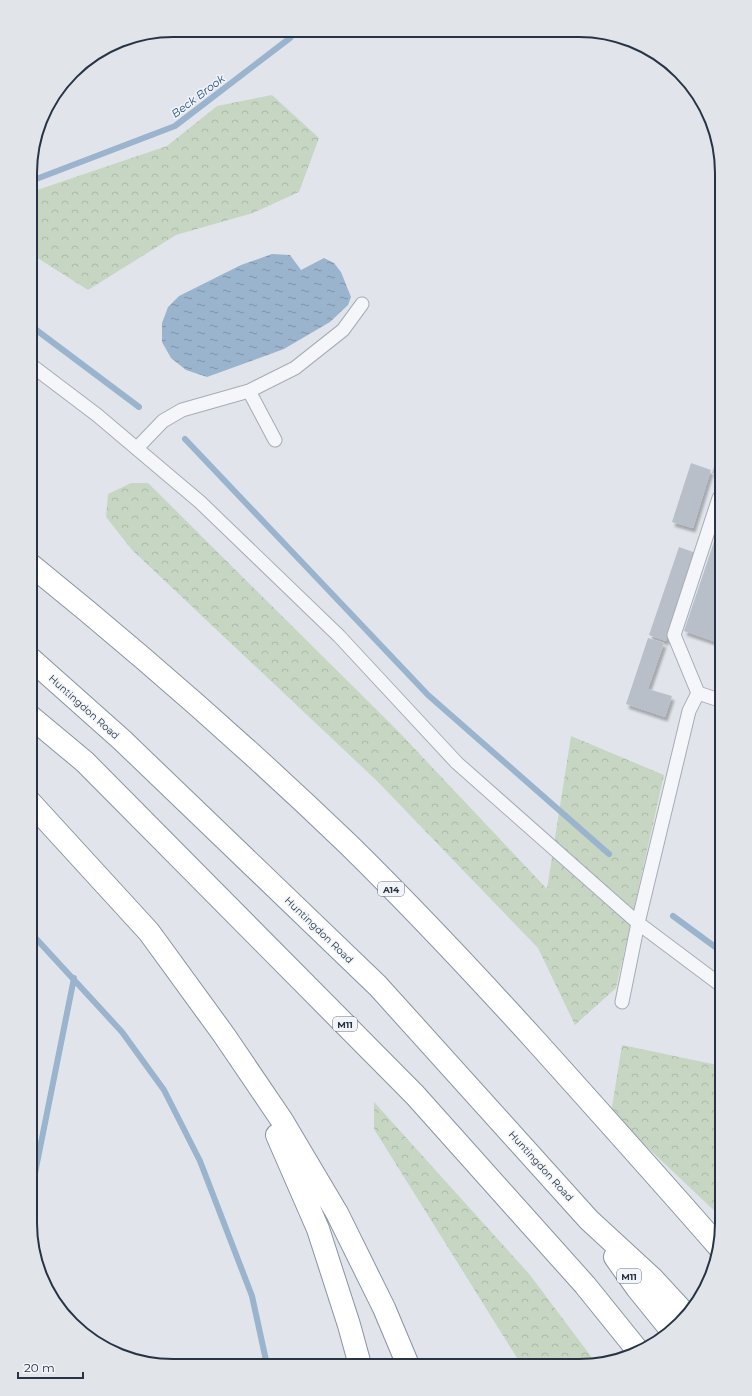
<svg xmlns="http://www.w3.org/2000/svg" width="752" height="1396" font-family="Montserrat,sans-serif">
	<style>
		.forest { fill: url(#forest-crowns) }
		.water { fill: url(#water-ripples) }
		.lines { fill: none; stroke-linecap: round; stroke-linejoin: round }
		.stream { stroke: #9ab4cd; stroke-width: 6 }
		.building { fill: #b8bfc9; filter: url(#shadow) }
		.lane-casing { stroke: #a6acb6; stroke-width: 15 }
		.highway-casing { stroke: #8893a3; stroke-width: 24 }
		.lane { stroke: #f5f6f9; stroke-width: 13 }
		.highway { stroke: #fff; stroke-width: 22 }
		.labels { text-anchor: middle; dominant-baseline: central; stroke-width: 3; stroke-linejoin: round; paint-order: stroke }
		.shield { fill: #f1f4f8; stroke: #646d7a; stroke-width: 1 }
		.shield-label { font-size: 9px; font-weight: bold; fill: #283344 }
		.street-label { font-size: 10px; fill: #283344; stroke: #f1f4f8 }
		.water-label { font-size: 11px; font-style: italic; fill: #2f537c; stroke: #f1f4f8 }
		.rim { fill: none; stroke: #283344; stroke-width: 2 }
	</style>
	<defs>
		<pattern id="forest-crowns" width="20" height="18" patternUnits="userSpaceOnUse"><rect width="20" height="18" fill="#c7d6c2"/><path d="M2 6a3 3 0 1 1 6 0M12 15a3 3 0 1 1 6 0" fill="none" stroke="#abb8a8"/></pattern>
		<pattern id="water-ripples" width="26" height="14" patternUnits="userSpaceOnUse"><rect width="26" height="14" fill="#9ab4cd"/><path d="M2 4q2-2 4 0t4 0M15 11q2-2 4 0t4 0" fill="none" stroke="#7e93a8"/></pattern>
		<filter id="shadow"><feDropShadow dx="2.5" dy="4.5" stdDeviation="1" flood-color="#0004"/></filter>
	</defs>
	<rect width="100%" height="100%" fill="#e1e5eb"/>
	<path class="forest" d="M272,95l47,43 -20,54 -46,21 -77,22 -88,55 -57,-36v-62l136,-46 50,-40z
		M131,483h17l250,248 149,158 24,-153 93,39 -48,213 -41,37 -37,-77 -161,-167 -245,-231 -26,-33 2,-23z
		M622,1045l100,21v152l-111,-105z
		M374,1102l156,173 66,88 -17,3h-57l-148,-237z"/>
	<path class="water" d="M272,254l18,1 11,15 23,-12 10,5 7,9 10,25 -3,8 -18,17 -46,27 -77,28 -21,-7 -15,-12 -9,-16v-19l6,-16 11,-11 62,-31z"/>
	<g class="lines">
		<path class="stream" d="M31,181l144,-55 115,-88 6,-7
			M31,326l108,81
			M185,439l243,256 181,159
			M673,916l49,36
			M30,932l92,100 42,58 36,71 52,135 15,69
			M30,1198l44,-220"/>
	</g>
	<path class="building" d="M718,454l4,2v20l-10,-3z
		M691,463l20,7 -18,58 -21,-6z
		M718,530l4,1v113l-38,-13z
		M679,547l17,6 -30,88 -17,-6z
		M648,638l16,5 -16,46 24,7 -7,21 -39,-13z
		M722,648v21l-7,-2z"/>
	<g class="lines">
		<defs>
			<path id="lane" d="M31,365l66,50 103,87 139,134 118,127 181,160 84,63
				M249,391l46,-23 48,-38 19,-26
				M137,448l26,-27 19,-11 67,-19 26,49
				M722,701l-24,-8 -24,-58 45,-137 3,2
				M622,1002l16,-79 51,-212 9,-18"/>
			<path id="highway" d="M31,565c110,89 216,182 318,280 64,63 125,128 185,194 62,69 124,138 185,208
				M31,659l91,81 256,246 211,234 63,58 35,38
				M31,717l54,45 330,333 170,190 54,67
				M30,802l119,130 75,103 59,87 54,91 47,95 24,57
				M277,1135l41,94 31,96 11,40
				M615,1257l22,31 34,42"/>
		</defs>
		<use href="#lane" class="lane-casing"/>
		<use href="#highway" class="highway-casing"/>
		<use href="#lane" class="lane"/>
		<use href="#highway" class="highway"/>
	</g>
	<g class="labels">
		<g class="shield">
			<rect x="378" y="882" width="26" height="14" rx="3"/>
			<rect x="333" y="1017" width="24" height="14" rx="3"/>
			<rect x="617" y="1269" width="24" height="14" rx="3"/>
		</g>
		<g class="shield-label">
			<text x="391" y="889">A14</text>
			<text x="345" y="1024">M11</text>
			<text x="629" y="1276">M11</text>
		</g>
		<g class="street-label">
			<text transform="translate(84 707) rotate(42)">Huntingdon Road</text>
			<text transform="translate(319 930) rotate(44)">Huntingdon Road</text>
			<text transform="translate(541 1166) rotate(48)">Huntingdon Road</text>
		</g>
		<g class="water-label">
			<text transform="translate(198 96) rotate(-37)">Beck Brook</text>
		</g>
	</g>
	<path d="M0 0H752V1396H0ZM173 37H579A136 136 0 0 1 715 173V1223A136 136 0 0 1 579 1359H173A136 136 0 0 1 37 1223V173A136 136 0 0 1 173 37Z" fill="#e1e5ea" fill-rule="evenodd"/>
	<path class="rim" d="M173 37H579A136 136 0 0 1 715 173V1223A136 136 0 0 1 579 1359H173A136 136 0 0 1 37 1223V173A136 136 0 0 1 173 37Z"/>
	<path d="M18 1372v6h65v-6" fill="none" stroke="#283344" stroke-width="2"/>
	<text x="24" y="1372" font-size="12" fill="#283344" stroke="#f1f4f8" stroke-width="3" paint-order="stroke">20 m</text>
</svg>
